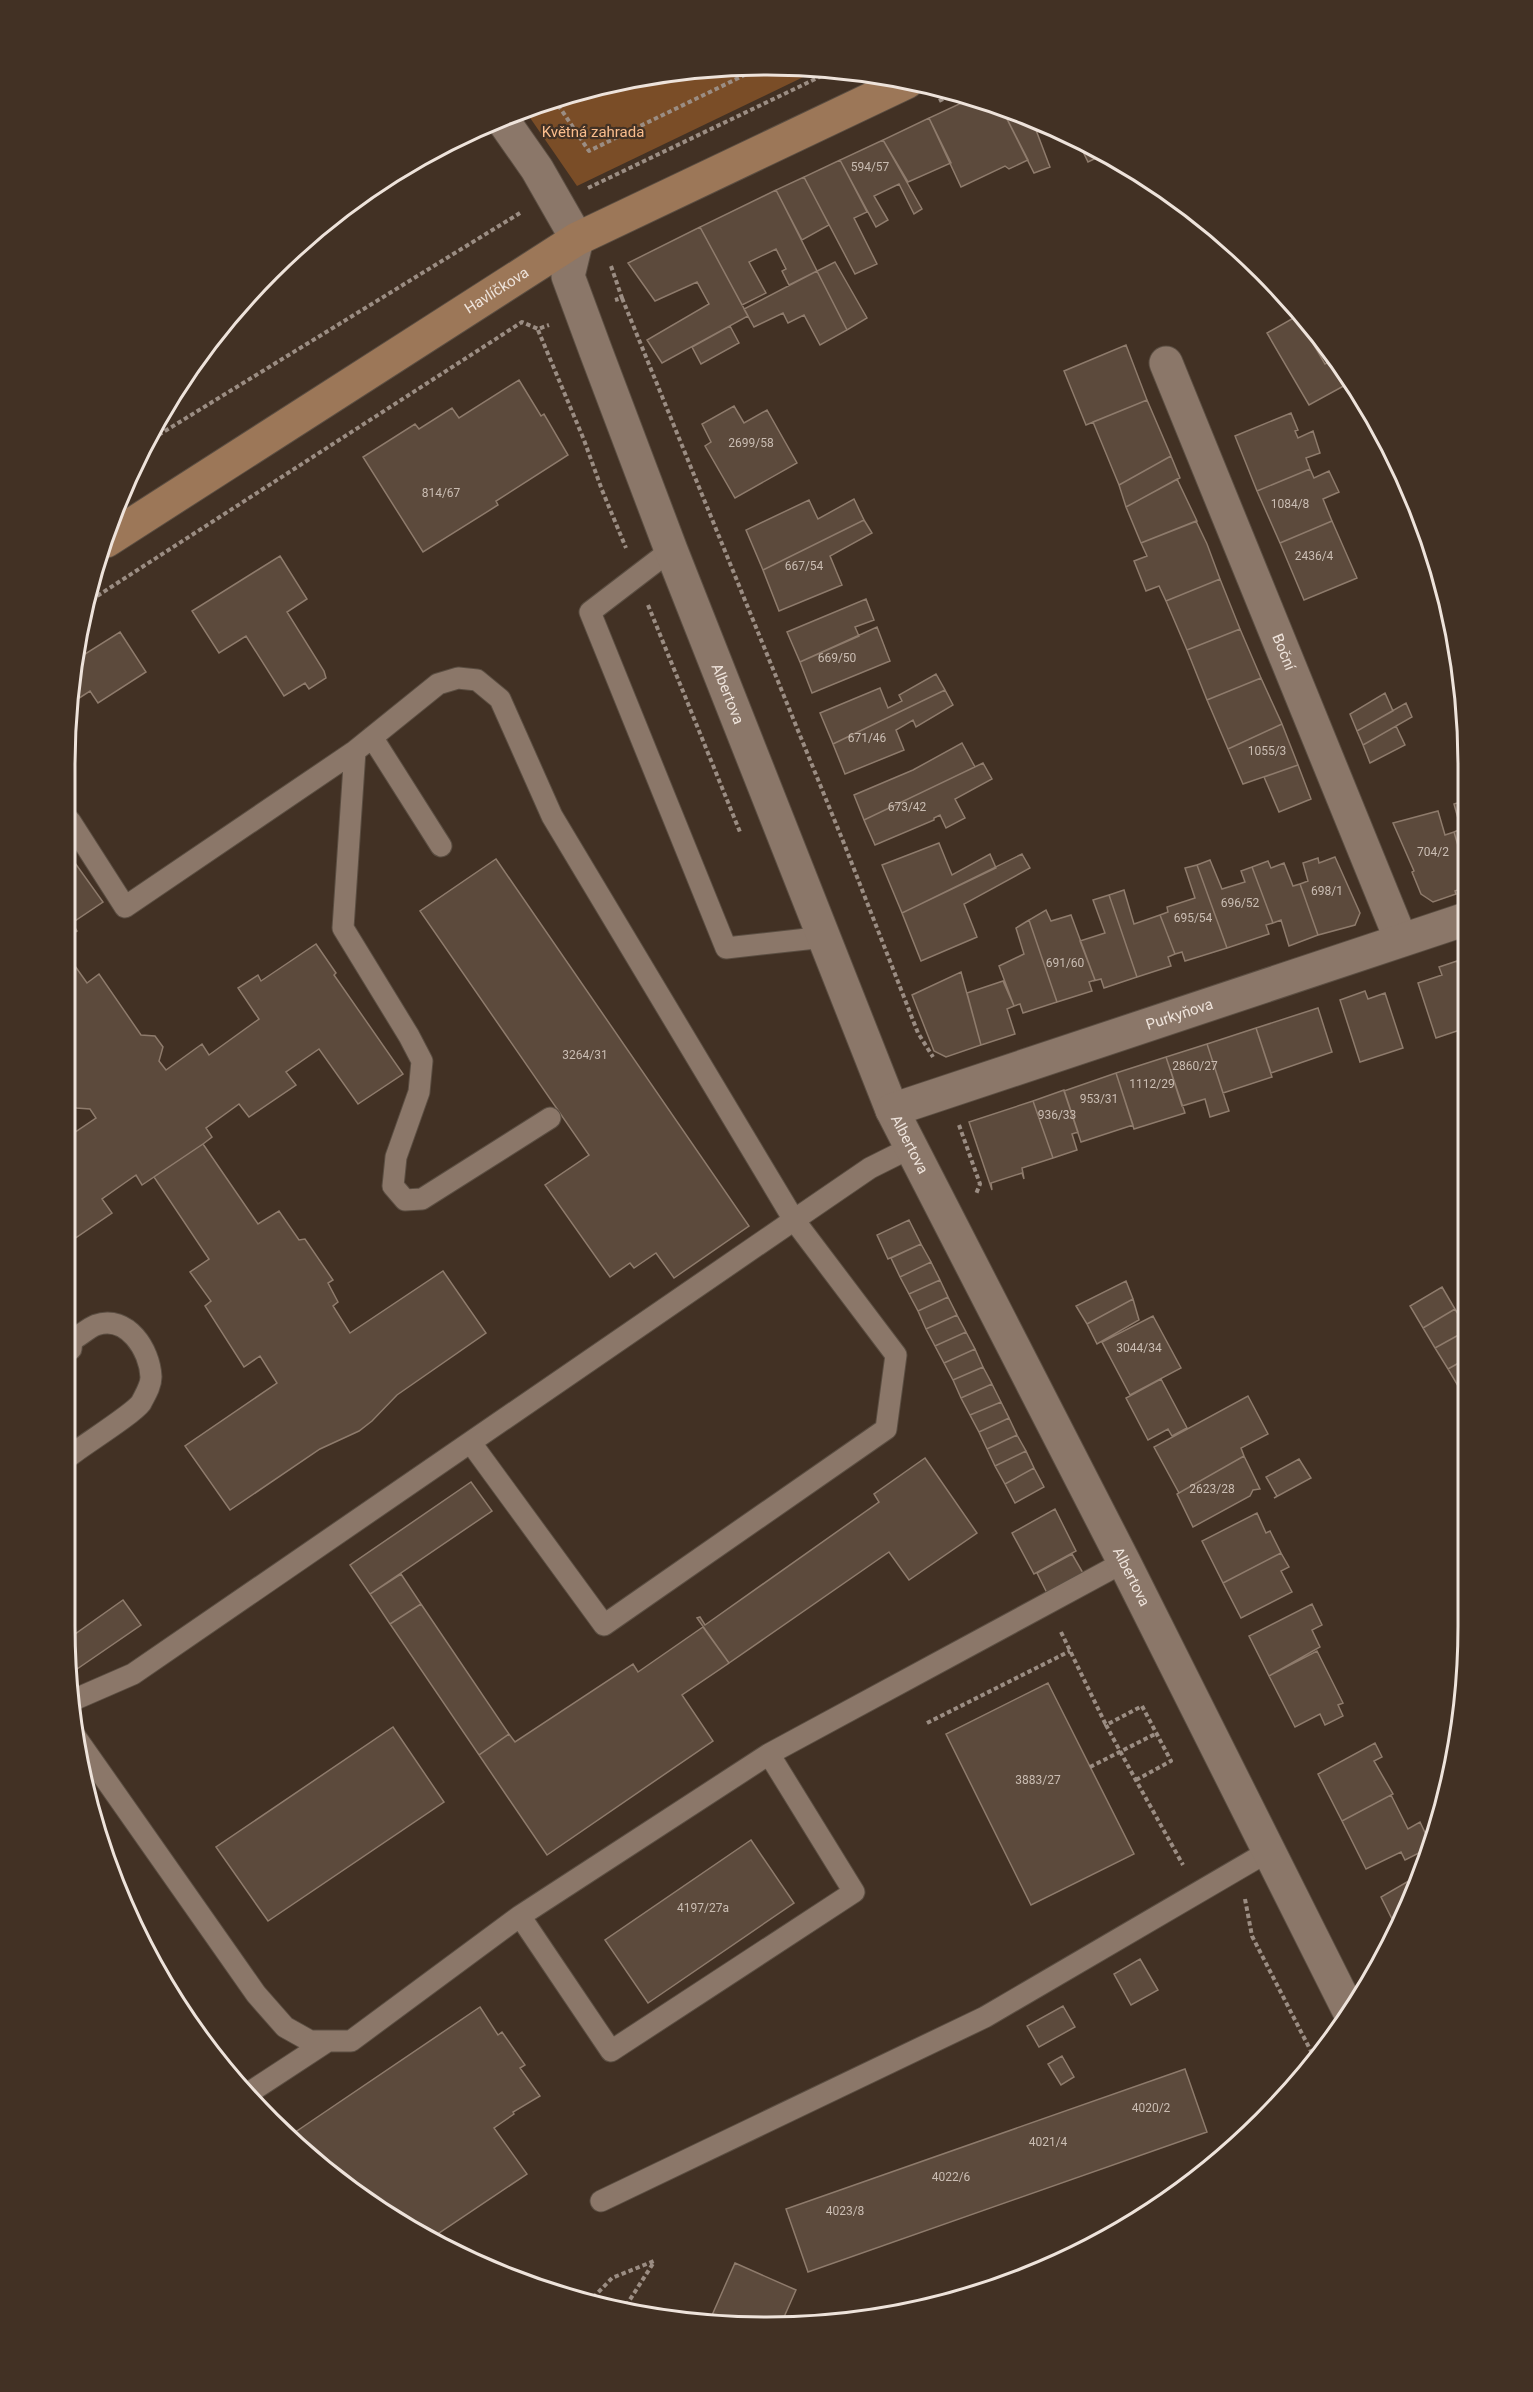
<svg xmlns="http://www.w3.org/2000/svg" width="1533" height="2392" font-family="Roboto,sans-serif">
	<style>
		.green { fill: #7a4d27 }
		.building { fill: #5c4a3c; stroke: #8e7b6c; stroke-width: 1.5 }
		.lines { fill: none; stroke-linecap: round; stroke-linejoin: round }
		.lane-casing { stroke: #5b4e42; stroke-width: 23 }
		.street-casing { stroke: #5b4e42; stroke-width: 35 }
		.secondary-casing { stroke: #5b4e42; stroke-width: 35 }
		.path { stroke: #9b8d83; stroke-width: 4; stroke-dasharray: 4.5 3; stroke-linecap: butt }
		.lane { stroke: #8b7769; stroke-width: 21 }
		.street { stroke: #8b7769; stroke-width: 33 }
		.secondary { stroke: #9c7758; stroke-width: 33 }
		.labels { text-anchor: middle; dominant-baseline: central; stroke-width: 4.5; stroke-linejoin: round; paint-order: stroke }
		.number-label { font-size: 12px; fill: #cabdb3 }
		.park-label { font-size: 15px; fill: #fabd8d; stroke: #423124 }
		.street-label { font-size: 15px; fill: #eee3db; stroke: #423124 }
		.rim { fill: none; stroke: #eee3db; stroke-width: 3 }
	</style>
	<rect width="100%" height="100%" fill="#423124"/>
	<path class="green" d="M813,66l9,2 -245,118 -53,-77 17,-7 134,-32z"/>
	<path class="building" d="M972,98l30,11 26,51 -19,9 -4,-3 -44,21 -32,-69z
		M1002,109l33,12 -2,1 17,45 -16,6z
		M929,118l22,45 -43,19 -25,-42z
		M1076,137h1l28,17 -17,8z
		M883,140l39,69 -8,5 -15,-30 -25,12 14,24 -12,7 -36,-67z
		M840,160l27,52 -13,6 23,46 -22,10 -51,-97z
		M804,177l25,48 -27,15 -26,-50z
		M776,190l41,81 -28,14 -7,-14 4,-2 -10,-20 -27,13 17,31 -24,12 -42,-78z
		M700,227l48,89 -86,47 -15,-23 62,-36 -12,-22 -42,19 -27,-38z
		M835,262l32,56 -20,12 -30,-59z
		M817,271l30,59 -27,15 -16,-30 -16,8 -5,-10 -29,14 -10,-18z
		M1297,316l28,48 9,-5 17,23 -42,23 -42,-72z
		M730,326l9,17 -38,21 -9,-17z
		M1126,345l21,55 -61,25 -22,-54z
		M519,380l22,36 3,-2 24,41 -72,46 2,4 -75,47 -60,-95 52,-33 4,5 33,-21 7,10z
		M1147,400l24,56 -52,29 -26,-63z
		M734,406l10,17 23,-13 30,53 -62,35 -30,-52 6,-4 -9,-18z
		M1291,413l7,17 -3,1 3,7 15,-7 7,22 -14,5 4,11 -53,22 -22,-55z
		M1171,456l9,22 -54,29 -7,-22z
		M1310,469l4,9 15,-7 10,21 -16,7 9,22 -52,22 -23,-52z
		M1177,479l20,42 -56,22 -15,-36z
		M854,499l10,21 -101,50 -17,-40 63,-30 9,19z
		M864,520l8,13 -42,23 12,29 -63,26 -16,-41z
		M1196,521l11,23 13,35 -54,22 -7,-15 -13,5 -12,-30 13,-5 -6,-13z
		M1332,521l25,57 -53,22 -24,-57z
		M280,556l27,43 -20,13 37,59 2,7 -17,11 -4,-6 -21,13 -38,-60 -27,17 -27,-42z
		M1220,579l20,50 -53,21 -21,-49z
		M866,599l8,21 -19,7 4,9 -59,26 -13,-30z
		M877,627l13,34 -78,32 -12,-31z
		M1240,629l21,49 -54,22 -20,-50z
		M120,632l26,40 -48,31 -8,-12 -20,13v-29l7,-26 5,7z
		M936,674l9,16 -112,54 -13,-31 60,-25 8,20 14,-7 -3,-6z
		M1261,678l21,46 -54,25 -21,-49z
		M945,690l8,15 -37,22 -3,-7 -17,10 8,20 -59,24 -12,-30z
		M1385,693l8,18 -36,20 -7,-17z
		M1406,703l6,14 -49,28 -6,-14z
		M1282,724l16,41 -55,19 -15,-35z
		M1396,726l9,19 -35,18 -7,-18z
		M962,743l13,24 -111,53 -10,-25 59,-25z
		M983,763l9,16 -37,20 10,19 -19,10 -6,-13 -6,3v2l-59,25 -11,-25z
		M1298,765l13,34 -32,13 -15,-35z
		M1467,800l-1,73 -12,-41 7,-3 -7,-25z
		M1438,811l7,24 9,-3 12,41v14l-11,4 1,3 -23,8 -12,-8 -9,-22 2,-1 -21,-48z
		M939,843l13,32 38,-21 6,14 -94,45 -20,-48z
		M1022,854l8,14 -66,36 13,33 -56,24 -19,-48z
		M70,856l33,46 -31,21 5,8 -7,5z
		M1335,857l25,56 -5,12 -37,10 -18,-51 8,-3 -5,-18 15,-5 1,5z
		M496,859l253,367 -75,52 -18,-25 -22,15 -4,-5 -20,14 -65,-92 44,-30 -169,-244z
		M1210,860l12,29 23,-7 -4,-11 11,-4 21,56 -7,2 3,9 -42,14 -30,-83z
		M1268,861l3,7 13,-5 9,23 7,-2 18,51 -29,11 -8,-26 -8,3 -21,-56z
		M1197,865l30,83 -42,13 -3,-9 -7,2 -15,-39 8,-3 -1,-5 28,-9 -10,-30z
		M1124,890l10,34 26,-9 15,39 -7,3 3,9 -34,11 -28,-82z
		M1109,895l28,82 -33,11 -3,-9 -8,2 2,-1 -15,-39 25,-8 -12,-33z
		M1046,910l5,11 20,-6 24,65 -6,2 3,9 -35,11 -28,-82z
		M1029,920l28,82 -34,11 -3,-9 -6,2 -15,-40 25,-12 -8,-26z
		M316,944l20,29 -2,2 69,99 -45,30 -39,-55 -33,23 10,13 -47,32 -10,-13 -33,24 6,9 -9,7 -61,41 -6,-10 -34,24 10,14 -41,28v-106l25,-17 -6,-9 -14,-1 -5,-9 -1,-140 17,24 12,-9 42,61 14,1 8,11 -4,14 7,9 36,-26 7,11 50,-36 -21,-31 20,-13 3,6z
		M1466,958v32l-9,-29z
		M1457,961l9,29v38l-30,10 -18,-55 24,-8 -3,-8z
		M961,972l20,73 -35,12 -12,-6 -22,-56z
		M1003,981l11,25 -7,3 8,25 -34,11 -14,-52z
		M1365,991l3,8 17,-6 18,55 -43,14 -20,-62z
		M1318,1008l14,44 -61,21 -15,-45z
		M1256,1028l16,49 -49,16 -16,-49z
		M1207,1044l22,67 -19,6 -5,-18 -23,7 -16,-49z
		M1166,1057l19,56 -51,16 -18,-56z
		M1116,1073l17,52 -52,17 -17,-51z
		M1064,1090l14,42 -6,2 5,16 -24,8 -20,-57z
		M1033,1101l20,57 -31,10 2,11 -2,-6 -31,10 1,7 -23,-68z
		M203,1144l55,80 21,-13 20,29 6,-1 28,41 -5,3 10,19 -5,4 17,27 93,-62 43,62 -89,62 -25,26 -13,10 -39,18 -90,61 -45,-64 92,-63 -17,-27 -16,11 -39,-61 6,-5 -21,-29 19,-13 -55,-82z
		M909,1220l12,24 -33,15 -11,-24z
		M921,1244l10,18 -31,15 -9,-19z
		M931,1262l9,18 -31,14 -9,-17z
		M940,1280l8,17 -30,14 -9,-17z
		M1126,1281l7,18 -46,25 -11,-18z
		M1442,1287l13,22 -32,19 -13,-22z
		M948,1297l9,18 -31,14 -8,-18z
		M1133,1299l6,21 -42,24 -10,-20z
		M1455,1309l9,15v8l-29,16 -12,-20z
		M957,1315l9,17 -31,14 -9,-17z
		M1153,1316l28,52 -51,27 -28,-53z
		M966,1332l9,17 -31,14 -9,-17z
		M1464,1332v28l-16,9 -13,-21z
		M975,1349l8,18 -30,13 -9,-17z
		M1464,1360v29l-3,2 -13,-22z
		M983,1367l9,17 -31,14 -8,-18z
		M1161,1379l26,49 -15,8 -4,-7 -20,11 -22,-42z
		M992,1384l9,18 -31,13 -9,-17z
		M1248,1396l20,38 -27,14 3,8 -65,37 -25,-46z
		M1001,1402l8,16 -30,14 -9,-17z
		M1009,1418l8,17 -30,14 -8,-17z
		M1017,1435l9,16 -31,15 -8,-17z
		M1026,1451l8,17 -29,16 -10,-18z
		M1244,1456l16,33 -7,1 -3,6 -57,31 -16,-33z
		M925,1458l52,75 -68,47 -20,-28 -160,111 -32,-45 3,-1 5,8 174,-123 -5,-8z
		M1299,1459l12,19 -37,20 3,-2 -11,-19z
		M1034,1468l10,19 -29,16 -10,-19z
		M471,1482l21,29 -122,83 -20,-29z
		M1055,1509l21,42 -42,23 -22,-41z
		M1257,1513l9,20 4,-2 11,22 -58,30 -21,-42z
		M1281,1553l8,14 -8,4 11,21 -51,26 -18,-35z
		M1072,1554l11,19 -36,20 -10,-20z
		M401,1574l20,30 -31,20 -20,-30z
		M123,1600l18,25 -64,44 -6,-9v-23z
		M421,1604l88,130 -30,21 -89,-131z
		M1312,1604l10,21 -10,5 8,17 -51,29 -20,-40z
		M703,1627l26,36 -47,32 31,46 -166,114 -68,-100 30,-21 6,8 118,-78 5,8z
		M1317,1651l26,52 -5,2 5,11 -18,9 -5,-11 -25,13 -26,-51z
		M1048,1683l86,171 -103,51 -85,-171z
		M393,1727l51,75 -176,119 -52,-74z
		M1375,1743l7,14 -8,4 19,33 -51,27 -24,-47z
		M1391,1795l17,34 12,-7 9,19 -2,8 -22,11 -4,-8 -35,17 -24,-48z
		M751,1840l43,63 -146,100 -43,-63z
		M1412,1879l5,8 -2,7 -19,33 -15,-30z
		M1140,1959l18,31 -27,15 -17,-31z
		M1063,2006l12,21 -36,20 -12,-21z
		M480,2007l18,28 4,-3 23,33 -5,3 20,28 -27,16 1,2 -20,14 33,46 -97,65 -91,-56 -51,-46z
		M1062,2056l12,21 -13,8 -13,-21z
		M1185,2069l22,63 -399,140 -22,-63z
		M735,2263l61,27 -16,36 -14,1 -57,-5z"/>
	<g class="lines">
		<defs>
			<path id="lane" d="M671,550l-81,62 136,336 99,-11
				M372,737l69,109
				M355,751l-12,177 66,108 13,25 -3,31 -23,65 -3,29 12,14 17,-1 128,-81
				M70,821l55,86 230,-156 83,-67 20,-6 19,2 23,19 52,117 242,404 102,135 -10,74 -282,196 -133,-182
				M71,1349l1,-9c8,-4 16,-12 24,-15 31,-11 54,25 55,52 0,9 -6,18 -10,26 -8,11 -56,41 -70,52
				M71,1701l62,-27 661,-454 76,-52 40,-20
				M75,1736l181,258 29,33 25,14h41l169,-125
				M769,1754l85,138 -243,159 -91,-135 249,-162 355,-192
				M247,2094l81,-53
				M601,2201l384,-184 284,-166"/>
			<g id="street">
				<path id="s1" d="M502,119l35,50 40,70 -9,37 27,73 76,201 221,560 232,452 224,447"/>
				<path id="s2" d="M1166,363l235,577"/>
				<path id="s3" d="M892,1110l574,-191"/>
			</g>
			<g id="secondary">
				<path id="s4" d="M106,541l471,-302 330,-157"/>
			</g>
		</defs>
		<use href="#lane" class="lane-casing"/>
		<use href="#street" class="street-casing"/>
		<use href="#secondary" class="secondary-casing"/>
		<path class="path" d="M554,99l35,52 170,-83
			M939,101l18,-9
			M588,188l246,-118
			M611,266l11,32 -7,2
			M622,298l223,548 73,187 15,24
			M538,330l46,110 18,50 24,58
			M152,439l368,-226
			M91,600l431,-278 16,7 11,-4
			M648,605l92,227
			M959,1125l21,59 -4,10
			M1061,1632l45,93
			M927,1723l143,-72
			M1090,1767l67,-34
			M1136,1780l35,-19 -29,-55 -36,19c25,47 51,93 77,140
			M1245,1899l7,37 64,125
			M588,2303l24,-25 42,-17
			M622,2312l32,-50"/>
		<use href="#lane" class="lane"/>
		<use href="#street" class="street"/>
		<use href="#secondary" class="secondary"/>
	</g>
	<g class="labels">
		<g class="number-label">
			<text x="870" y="167">594/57</text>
			<text x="751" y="443">2699/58</text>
			<text x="441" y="493">814/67</text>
			<text x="1290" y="504">1084/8</text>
			<text x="1314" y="556">2436/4</text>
			<text x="804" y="566">667/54</text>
			<text x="837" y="658">669/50</text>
			<text x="867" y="738">671/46</text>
			<text x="1267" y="751">1055/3</text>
			<text x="907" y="807">673/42</text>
			<text x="1433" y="852">704/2</text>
			<text x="1327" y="891">698/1</text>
			<text x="1240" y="903">696/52</text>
			<text x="1193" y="918">695/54</text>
			<text x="1065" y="963">691/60</text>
			<text x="585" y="1055">3264/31</text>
			<text x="1195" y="1066">2860/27</text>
			<text x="1152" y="1084">1112/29</text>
			<text x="1099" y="1099">953/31</text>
			<text x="1057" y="1115">936/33</text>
			<text x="1139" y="1348">3044/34</text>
			<text x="1212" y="1489">2623/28</text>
			<text x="1038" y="1780">3883/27</text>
			<text x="703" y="1908">4197/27a</text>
			<text x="1151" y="2108">4020/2</text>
			<text x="1048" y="2142">4021/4</text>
			<text x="951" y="2177">4022/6</text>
			<text x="845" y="2211">4023/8</text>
		</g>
		<g class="park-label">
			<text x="593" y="132">Květná zahrada</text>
		</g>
		<g class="street-label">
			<text stroke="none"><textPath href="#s4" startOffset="464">Havlíčkova</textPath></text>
			<text stroke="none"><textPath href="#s2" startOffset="312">Boční</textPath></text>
			<text stroke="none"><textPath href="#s1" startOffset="627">Albertova</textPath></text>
			<text stroke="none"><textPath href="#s3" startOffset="303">Purkyňova</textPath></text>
			<text stroke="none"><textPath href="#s1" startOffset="1113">Albertova</textPath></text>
			<text stroke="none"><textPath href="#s1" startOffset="1599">Albertova</textPath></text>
		</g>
	</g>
	<path d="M0 0H1533V2392H0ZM766 75H767A691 691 0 0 1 1458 766V1626A691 691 0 0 1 767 2317H766A691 691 0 0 1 75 1626V766A691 691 0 0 1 766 75Z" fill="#423124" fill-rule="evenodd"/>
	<path class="rim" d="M766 75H767A691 691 0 0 1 1458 766V1626A691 691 0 0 1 767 2317H766A691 691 0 0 1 75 1626V766A691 691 0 0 1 766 75Z"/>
</svg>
